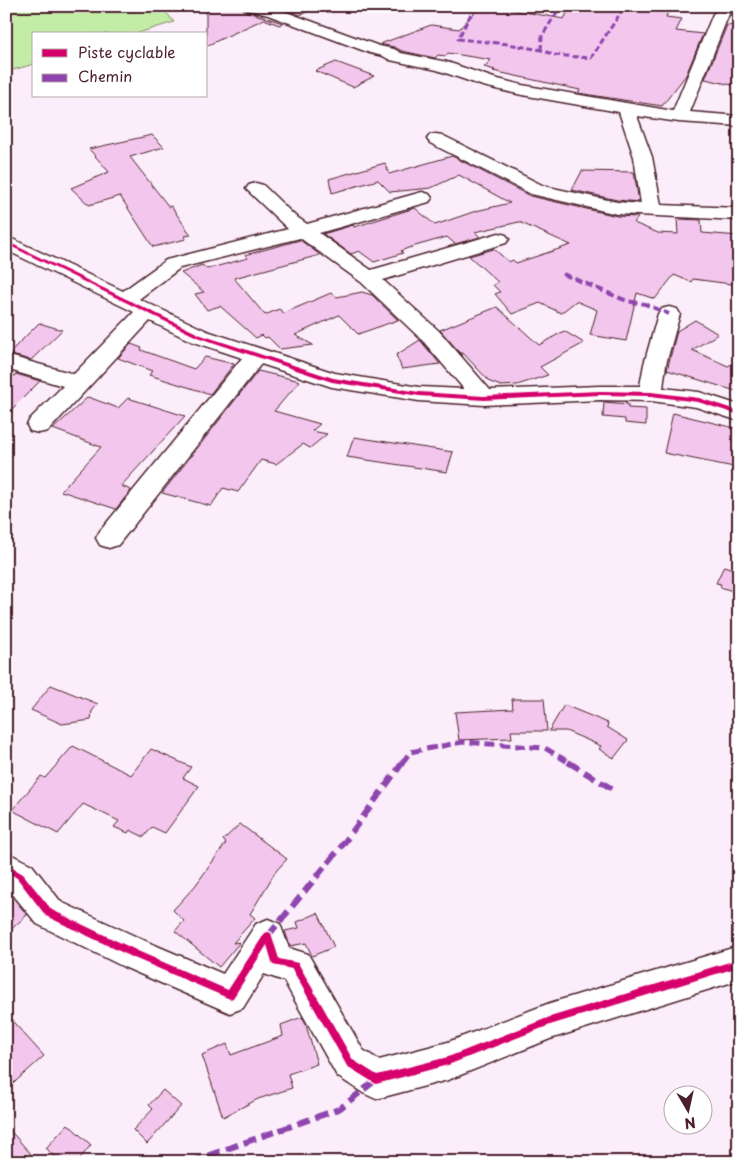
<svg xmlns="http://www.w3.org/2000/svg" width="745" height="1168" font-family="'Playpen Sans',sans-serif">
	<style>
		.green { fill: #c3eca7; stroke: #868669 }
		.building { fill: #f3c7ed; stroke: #4a1f2b }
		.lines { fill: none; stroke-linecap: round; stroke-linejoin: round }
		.minor-casing { stroke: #4a1f2b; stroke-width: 3 }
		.minor { fill: #fff; fill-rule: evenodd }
		.quiet-far3 { stroke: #8e44ad; stroke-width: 3; stroke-dasharray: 6 3; stroke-linecap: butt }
		.quiet-far2 { stroke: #8e44ad; stroke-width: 4; stroke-dasharray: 8 4; stroke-linecap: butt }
		.quiet-far1 { stroke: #8e44ad; stroke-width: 5; stroke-dasharray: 10 5; stroke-linecap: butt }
		.quiet { stroke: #8e44ad; stroke-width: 6; stroke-dasharray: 13 6; stroke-linecap: butt }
		.cycleway-casing { stroke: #fff; stroke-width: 3 }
		.cycleway { fill: #d6006c; fill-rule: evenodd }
	</style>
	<rect width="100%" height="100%" fill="#fbeefa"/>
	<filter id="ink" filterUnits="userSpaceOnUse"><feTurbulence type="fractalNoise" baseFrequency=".02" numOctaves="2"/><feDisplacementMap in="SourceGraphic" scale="10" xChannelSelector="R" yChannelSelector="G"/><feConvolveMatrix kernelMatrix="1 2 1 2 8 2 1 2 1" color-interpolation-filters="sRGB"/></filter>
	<g filter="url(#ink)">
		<path class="green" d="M6,6h155l13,16 -39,12h-101v30l-28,8z"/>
		<path class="building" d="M206,6h35l4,5 38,12 -4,2 -15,-6 -58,27z
			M276,6h43l-19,9z
			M489,6h22l-3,3 56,10 5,-10 22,3 5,-6h74l-4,11 16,2 -6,12 27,3 -17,41 -24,31 -84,-13 2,-3 -87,-19 2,-1 -11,-3 7,-7 -43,-7 -2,3 -8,-1 -3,3 -33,-7 -8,-4 -14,-3 51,-19 28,4 20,-21 8,1z
			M727,25l12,2v49l-7,9 -27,-6z
			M336,62l38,14 -21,11 -38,-16z
			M152,135l12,12 -34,10 39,50 2,-1 20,29 -6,1 1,3 -33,8 -33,-51 -31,9 -18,-17 38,-16 -20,-23z
			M452,156l78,40 87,20 21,1 -4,6 24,10 20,1 -1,-15 24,1 1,13 37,3v49l-46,-6 -2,3 -17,-7 -19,24 -18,-6 -11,48 -36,-6 7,-25 -21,-9 -15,12 -21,-10 -28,11 -17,-20 5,-2 -7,-7 5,-3 -29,-26 25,-7 15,13 4,-2 3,3 55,-18 -52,-23 -44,10 5,5 -25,7 -8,-7 -39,11 -7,3 2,2 -29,9 -15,-11 -8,3 -28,-20 30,-9 1,2 61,-19 20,17 41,-14 34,-8 -51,-28 -28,13 -41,4 -12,-12 -46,13 -3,-14 56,-16 4,11z
			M582,171l52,1 5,30 -22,-2 -45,-10z
			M300,240l20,15 -86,23 31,37 14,-6 5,4 47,-20 6,4 25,-5 10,3 26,25 -40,14 -19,-19 -44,20 18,10 -33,4 -12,-12 -3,1 -3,-3 -6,3 -36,-32 -13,4 -12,-16 9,-2 -23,-19 21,-8 5,4 41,-11 -3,-3z
			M497,307l42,38 25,-14 20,12 -44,24 8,8 -31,10 -16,1 -11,-4 -28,-30v3l-22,-25z
			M695,320l23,14 -26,16 36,16 11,-6v32l-72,-22 10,-39z
			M39,323l23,7 -31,30 -23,-6z
			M420,340l20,24 -38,5 -6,-14z
			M131,344l11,4 -1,2 53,19 11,-12 29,7 -24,30 -61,-19 3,-4 -34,-13z
			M258,371l42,10 -26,30 46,13 -8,7 15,3 -17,14 -7,-4 -27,20 -15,-4 -23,32 -15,-4 -12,18 -49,-13z
			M16,374l24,7 -34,34v-31z
			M88,397l30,11 10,-10 57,18 -64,70 10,4 -15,19 -55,-18 40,-44 -48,-18z
			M604,402l24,2v4l18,1v16l-21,-2v-4l-22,-2z
			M673,413l66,16v39l-75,-15z
			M354,437l99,15 -6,20 -100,-15z
			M724,566l15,5v22l-19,-6 1,-3 -5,-1z
			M51,685l47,19 -6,7 -1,9 -29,4 -31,-14z
			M512,699h32l3,32h-36l1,7 -53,2 -4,-28 58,-3z
			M564,705l44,18 -1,4 21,13 -14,18 -15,-9 2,-3 -35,-15h-17z
			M73,746l58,29 20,-26 40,18 -8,11 16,8 -34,47 -13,-6 -8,10 -14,-7 -2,3 -14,-6 5,-6 -36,-17 -25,30 -46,-24 29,-34 4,2z
			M240,824l47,35 -11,12 -26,43 5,4 -22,25 7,-1 -21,25 -44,-36 9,-10 -11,-11 22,-24 31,-43 -3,-3z
			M6,889l21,26 -21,19z
			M318,913l16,34 -22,9 -6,-13 -16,3 -5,-15 14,-3 -2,-6z
			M6,1014l38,42 -38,34z
			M302,1017l4,8 11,39 -29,10 4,14 -34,11 -35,18 -21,-62 25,-11 4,11 52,-19 -2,-11z
			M163,1090l18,16 -34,38 -14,-14 20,-21 -4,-4z
			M68,1124l23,21 -14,17h-17l-14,-14z
			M6,1126l32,36h-32z"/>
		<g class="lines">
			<defs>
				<path id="minor" d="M243,6h26l9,3 101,37 15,3 7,4 46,9 47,16 28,7 151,26 40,-97 3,-3h10l3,3 -39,98 49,4v10l-60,-4 -42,-6 15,41 9,48 78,3v12l-122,-6 -86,-20 -101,-51 -3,-4 3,-4 6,-1 6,1 102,51 73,16 24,2 -7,-47 -15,-45 -97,-17 -39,-9 -46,-16 -47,-10 -7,-4 -13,-3 -102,-38 -23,-6z
					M256,183l7,2 31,30 13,9 115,-32 7,2 3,4 -3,4 -110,31 52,37 121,-35 7,-2 7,2 3,4 -3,4 -123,37 56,51 51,59 110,-4h40l4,-22 14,-50 3,-5 8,-2 8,2 3,5 -14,50 -3,24 36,4 40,13v16l-43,-14 -45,-6 -51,-1 -116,5 -65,-4 -87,-14 -71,-23 -143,181 -9,3 -9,-3 -4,-7 4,-7 142,-173 -51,-17 -41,-20 -102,110 -9,2 -9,-2 -3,-6 3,-6 33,-33 -57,-17v-14l68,19 60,-62 -128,-62v-14l117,55 43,-31 122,-31 -42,-40 3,-4zM300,238l61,44 62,59 41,48 -45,-2 -84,-14 -128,-42 -68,-32 41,-31z
					M6,852l26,13 29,37 89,41 73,31 33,-50 12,-5 12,5 9,24 19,6 55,96 16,10 69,-18 102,-39 189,-57v34l-189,59 -102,41 -72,19 -13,-6 -26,-17 -53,-95 -20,-7 -21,34 -13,5 -106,-46 -87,-43 -31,-38z"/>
			</defs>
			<use href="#minor" class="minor-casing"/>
			<use href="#minor" class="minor"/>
			<path class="quiet-far3" d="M475,6l-17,33 50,5 33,6 14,5 36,3 34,-52
				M541,50l1,-14 19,-30"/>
			<path class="quiet-far2" d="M563,274l64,27 18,3 24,10"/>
			<path class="quiet-far1" d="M402,763l8,-11 53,-10 82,6 25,15"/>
			<path class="quiet" d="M568,762l46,28
				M268,936l73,-89 62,-85
				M190,1162l149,-53 37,-29"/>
			<defs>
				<path id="cycleway" d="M6,241l195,94 132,43 86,14 65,4 116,-5 51,1 48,6 40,13v4l-41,-13 -47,-6 -51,-1 -116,5 -65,-4 -87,-14 -135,-45 -191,-93z
					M6,864l17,10 29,36 88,42 88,38 37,-57 3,-1 3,1 8,26 19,4 55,97 24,15 71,-18 102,-40 189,-58v8l-189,58 -102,40 -72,19 -29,-18 -55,-97 -19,-4 -6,-20 -34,53 -3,1 -96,-41 -88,-42 -29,-38 -11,-7z"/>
			</defs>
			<use href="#cycleway" class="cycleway-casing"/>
			<use href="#cycleway" class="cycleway"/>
		</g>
	</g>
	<rect width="745" height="1168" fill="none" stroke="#fff" stroke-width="25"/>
	<rect x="12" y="12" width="720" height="1143" fill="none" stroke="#4a1f2b" stroke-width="2" filter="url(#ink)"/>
	<rect x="32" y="32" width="175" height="65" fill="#ffffff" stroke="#b7a5aa"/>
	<rect x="42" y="49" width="25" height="8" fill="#d6006c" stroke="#b7a5aa"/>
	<text x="78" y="58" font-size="15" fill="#4a1f2b">Piste cyclable</text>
	<rect x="42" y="74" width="25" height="8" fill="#8e44ad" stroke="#b7a5aa"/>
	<text x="78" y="82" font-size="15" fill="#4a1f2b">Chemin</text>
	<g transform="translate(688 1110) rotate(171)"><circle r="24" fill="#ffffff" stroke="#b7a5aa"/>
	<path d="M0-4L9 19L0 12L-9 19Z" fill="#4a1f2b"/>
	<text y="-8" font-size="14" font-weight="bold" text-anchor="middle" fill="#4a1f2b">N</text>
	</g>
</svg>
